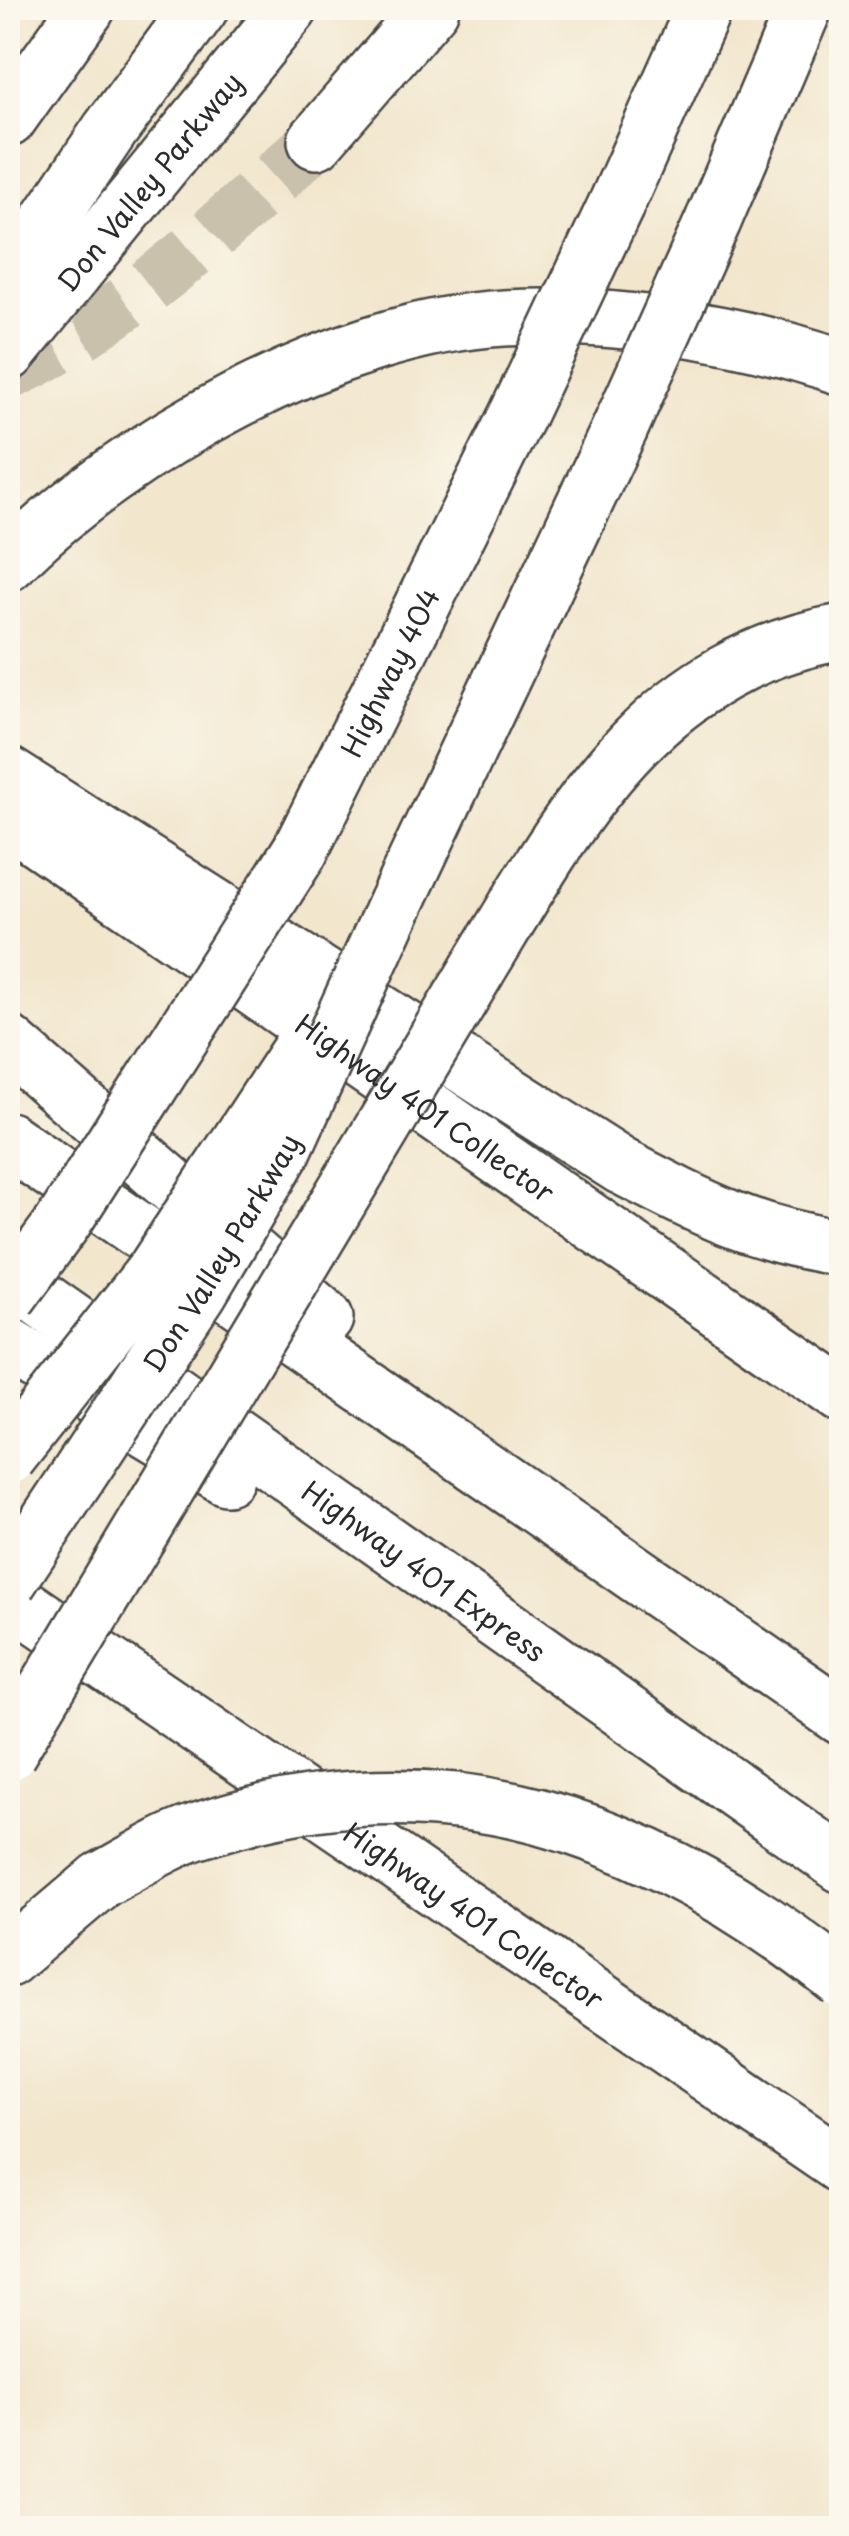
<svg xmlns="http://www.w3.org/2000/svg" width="849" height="2536" font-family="'Playpen Sans',sans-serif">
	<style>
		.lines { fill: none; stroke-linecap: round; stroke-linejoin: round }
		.motorway-tunnel { stroke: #cac1ad; stroke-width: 55; stroke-dasharray: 55 28; stroke-linecap: butt }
		.motorway-casing { stroke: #494743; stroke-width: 60 }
		.motorway { stroke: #fff; stroke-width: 55 }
		.motorway-bridge-casing { stroke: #494743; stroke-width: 60; stroke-linecap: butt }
		.motorway-bridge { stroke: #fff; stroke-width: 55 }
		.labels { text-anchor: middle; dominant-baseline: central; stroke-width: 8; stroke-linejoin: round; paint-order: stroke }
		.street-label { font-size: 28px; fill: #2b2b2b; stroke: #fbf7ec }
	</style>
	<rect width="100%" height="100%" fill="#fbf7ec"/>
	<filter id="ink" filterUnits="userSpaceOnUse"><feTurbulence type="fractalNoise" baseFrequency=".01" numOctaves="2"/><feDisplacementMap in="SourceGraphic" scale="20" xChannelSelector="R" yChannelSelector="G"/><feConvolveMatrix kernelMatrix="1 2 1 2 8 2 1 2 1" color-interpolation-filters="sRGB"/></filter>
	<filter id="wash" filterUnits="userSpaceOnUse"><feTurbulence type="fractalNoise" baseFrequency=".0048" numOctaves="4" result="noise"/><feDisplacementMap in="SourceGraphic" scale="40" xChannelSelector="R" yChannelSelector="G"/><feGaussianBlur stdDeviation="2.25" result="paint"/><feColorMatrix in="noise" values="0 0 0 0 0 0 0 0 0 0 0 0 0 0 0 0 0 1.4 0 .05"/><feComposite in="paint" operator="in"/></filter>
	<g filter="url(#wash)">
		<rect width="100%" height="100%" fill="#f2e6cd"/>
	</g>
	<g filter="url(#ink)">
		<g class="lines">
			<path class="motorway-tunnel" d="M8,373c115,-52 215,-148 308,-232"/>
			<defs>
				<g id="motorway">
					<path d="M8,119l79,-111"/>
					<path d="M316,141l115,-133"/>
					<path d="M616,205l88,-197"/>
					<path d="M713,221l91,-213"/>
					<path d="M8,281l102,-151 90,-122"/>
					<path id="s1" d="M8,353l282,-345"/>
					<path d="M8,563c115,-117 330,-236 496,-245 113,-6 231,13 338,49"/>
					<path d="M8,775l613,391c81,42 130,68 221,82"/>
					<path id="s2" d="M8,818l834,577"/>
					<path id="s3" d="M300,851l218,-438"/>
					<path d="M396,903l224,-475"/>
					<path d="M478,969c93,-153 171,-303 364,-337"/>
					<path d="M8,1043l317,275"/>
					<path d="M8,1140l834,577"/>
					<path id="s4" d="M8,1276l834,589"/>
					<path d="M8,1345l218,132"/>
					<path id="s5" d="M8,1596l834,570"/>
					<path d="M8,1959l93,-79"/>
				</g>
			</defs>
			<use href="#motorway" class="motorway-casing"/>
			<use href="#motorway" class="motorway"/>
			<defs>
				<g id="motorway-bridge">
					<path d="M518,413l98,-208"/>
					<path d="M620,428l93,-207"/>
					<path d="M8,1297l54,-73 238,-373"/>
					<path d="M8,1457l147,-187 144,-219"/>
					<path id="s6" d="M8,1582l192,-291 84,-142 112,-246"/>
					<path d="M8,1753l470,-784"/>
					<path d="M101,1880c30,-16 62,-37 94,-48 245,-84 453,-7 647,148"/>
				</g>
			</defs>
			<use href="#motorway-bridge" class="motorway-bridge-casing"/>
			<use href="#motorway-bridge" class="motorway-bridge"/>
		</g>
	</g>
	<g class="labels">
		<g class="street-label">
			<text stroke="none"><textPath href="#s1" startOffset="222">Don Valley Parkway</textPath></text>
			<text stroke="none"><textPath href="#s3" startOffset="200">Highway 404</textPath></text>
			<text stroke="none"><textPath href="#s2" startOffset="508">Highway 401 Collector</textPath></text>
			<text stroke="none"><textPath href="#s6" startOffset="392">Don Valley Parkway</textPath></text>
			<text stroke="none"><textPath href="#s4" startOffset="510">Highway 401 Express</textPath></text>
			<text stroke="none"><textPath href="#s5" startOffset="565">Highway 401 Collector</textPath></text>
		</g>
	</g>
	<rect width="849" height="2536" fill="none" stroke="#fbf7ec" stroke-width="40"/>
</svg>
